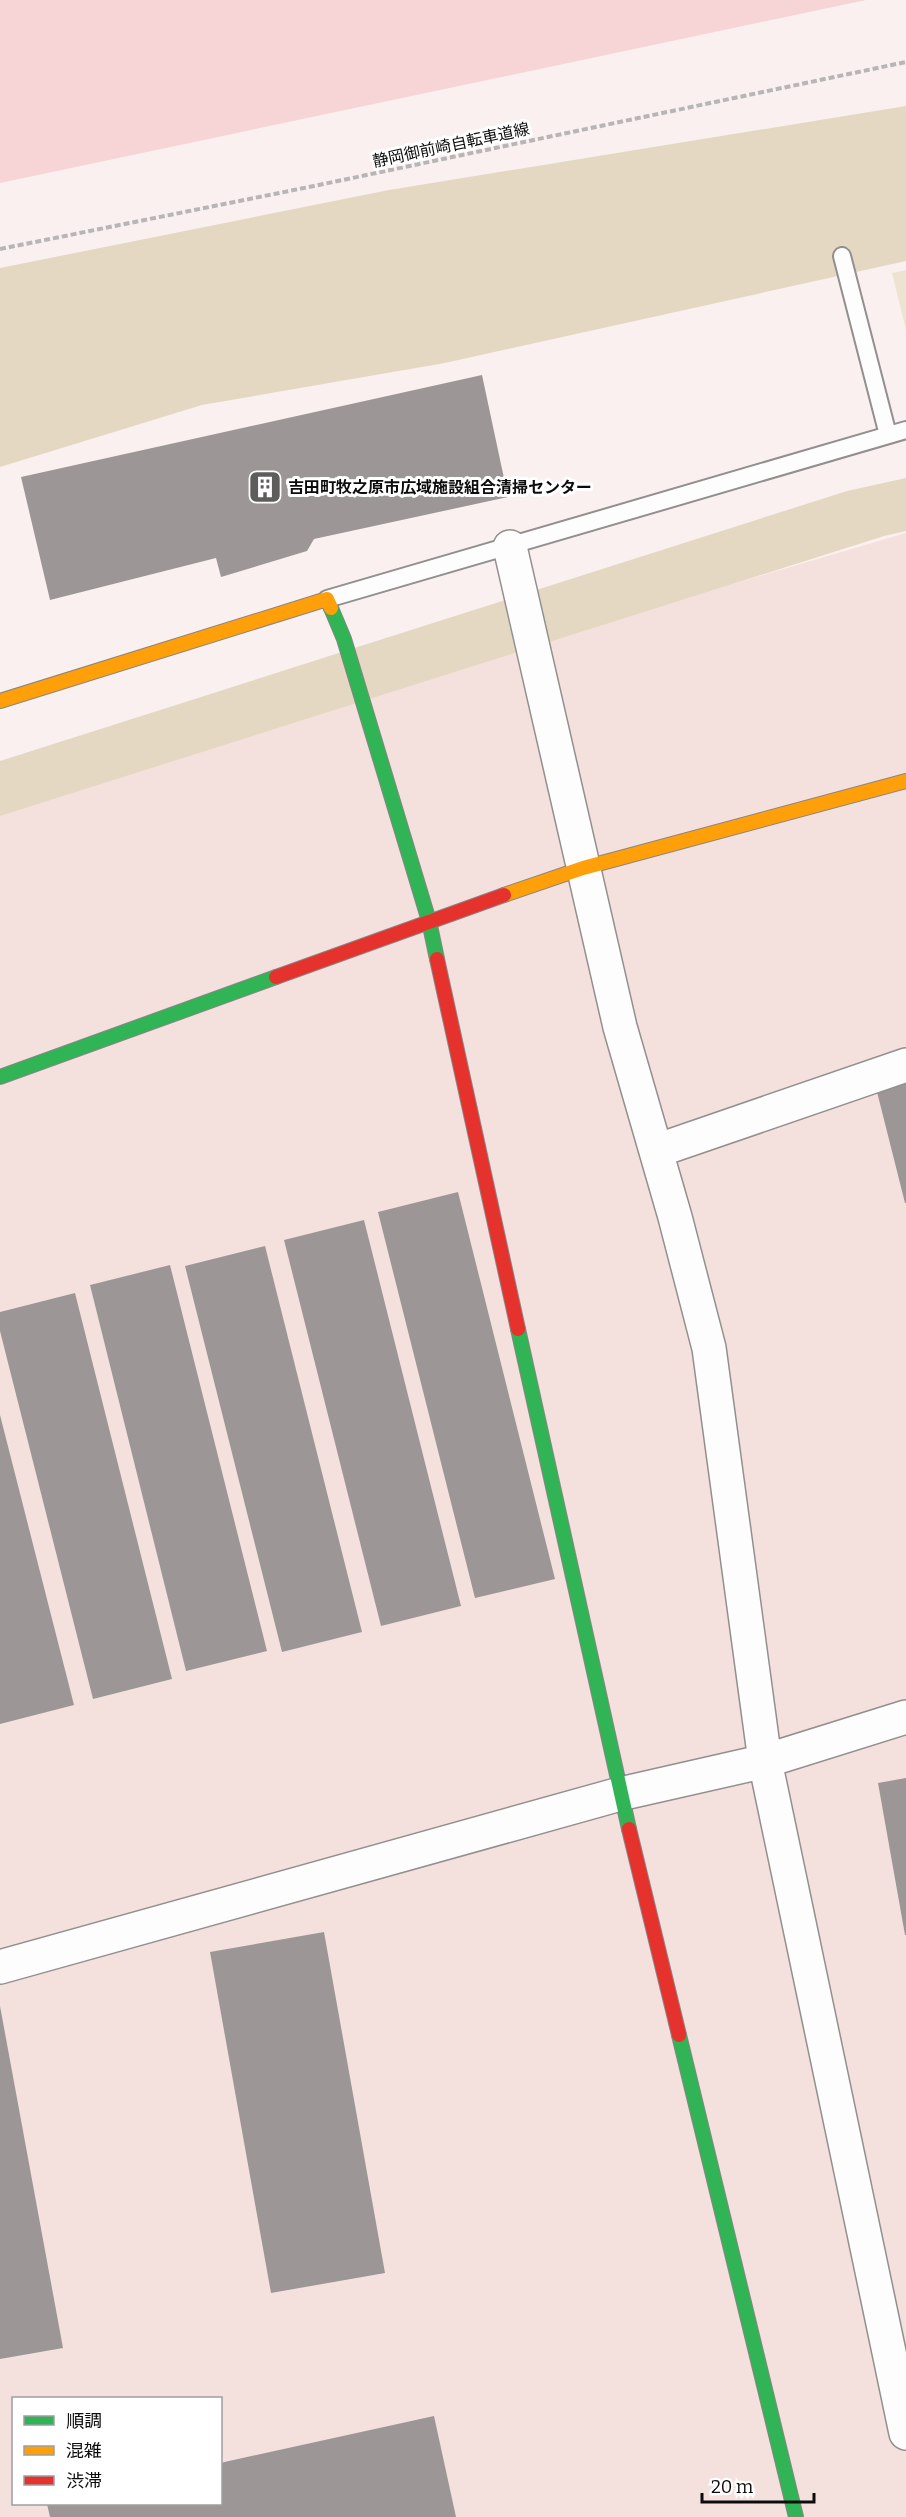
<svg xmlns="http://www.w3.org/2000/svg" width="906" height="2517" font-family="Bitter,'Noto Sans JP',serif">
	<style>
		.farmland { fill: #f4e1de; fill-rule: evenodd }
		.green { fill: #eee2d3 }
		.forest { fill: #e5d8c2 }
		.sand { fill: #f7d5d6 }
		.building { fill: #9d9697 }
		.lines { fill: none; stroke-linecap: round; stroke-linejoin: round }
		.lane-casing { stroke: #938f8f; stroke-width: 20 }
		.street-casing { stroke: #938f8f; stroke-width: 36 }
		.fast-casing { stroke: #8a8585; stroke-width: 16 }
		.slow-casing { stroke: #8a8585; stroke-width: 16 }
		.jam-casing { stroke: #8a8585; stroke-width: 16 }
		.path { stroke: #b7b5b5; stroke-width: 4; stroke-dasharray: 6 3; stroke-linecap: butt }
		.lane { stroke: #fefdfd; stroke-width: 16 }
		.street { stroke: #fefdfd; stroke-width: 33 }
		.fast { stroke: #30b455; stroke-width: 14 }
		.slow { stroke: #ff9f0a; stroke-width: 14 }
		.jam { stroke: #e5322d; stroke-width: 14 }
		.labels { text-anchor: middle; dominant-baseline: central; stroke-width: 6; stroke-linejoin: round; paint-order: stroke }
		.street-label { font-size: 16px; fill: #0c0c0c; stroke: #fff }
		.poi-label { font-size: 16px; font-weight: bold; fill: #0c0c0c; stroke: #fff; text-anchor: start }
	</style>
	<rect width="100%" height="100%" fill="#faf0f0"/>
	<path class="farmland" d="M906,533v1984h-906v-1708l361,-116zM14,2398h206v106h-206z"/>
	<path class="green" d="M906,270v60l-14,-57z"/>
	<path class="forest" d="M906,106v155l-461,102 -243,42 -202,62v-199l389,-78z
		M906,478v53l-22,5 -884,280v-55l847,-270z"/>
	<path class="sand" d="M0,0h866l-866,183z"/>
	<path class="building" d="M482,375l26,122 -194,42 -7,12 -86,26 -5,-19 -166,42 -29,-123z
		M906,1073v130h-1l-31,-123z
		M458,1192l97,387 -80,19 -97,-386z
		M364,1220l97,386 -80,20 -97,-386z
		M265,1246l97,386 -80,20 -97,-386z
		M170,1265l97,386 -81,20 -96,-386z
		M75,1293l97,386 -79,20 -93,-368v-19z
		M0,1415l74,290 -74,19z
		M906,1778v157h-1l-27,-152z
		M324,1932l61,341 -114,20 -61,-341z
		M0,2006l63,342 -63,11z
		M434,2416l22,101h-406l-3,-13h173v-41z"/>
	<g class="lines">
		<defs>
			<path id="lane" d="M842,256l46,179
				M327,599l579,-169"/>
			<path id="street" d="M510,547l110,480 55,190 34,131 56,413 141,672
				M656,1151l250,-86
				M0,1967l620,-173 145,-33 141,-44"/>
			<path id="fast" d="M331,608l13,31 85,282 8,38
				M0,1077l276,-100
				M518,1329l111,500
				M679,2035l117,482"/>
			<path id="slow" d="M0,701l327,-102 4,9
				M504,895l79,-27 323,-87"/>
			<path id="jam" d="M437,959l81,370
				M276,977l228,-82
				M629,1829l50,206"/>
		</defs>
		<use href="#lane" class="lane-casing"/>
		<use href="#street" class="street-casing"/>
		<use href="#fast" class="fast-casing"/>
		<use href="#slow" class="slow-casing"/>
		<use href="#jam" class="jam-casing"/>
		<path class="path" d="M0,249l314,-63 592,-124"/>
		<use href="#lane" class="lane"/>
		<use href="#street" class="street"/>
		<use href="#fast" class="fast"/>
		<use href="#slow" class="slow"/>
		<use href="#jam" class="jam"/>
	</g>
	<defs>
		<symbol id="building-square" viewBox="-11 -11 22 22"><rect x="-9" y="-9" width="18" height="18" rx="4" fill="#5f5c5c" stroke="#fff"/><path d="M-4-6H4V6H1V3H-1V6H-4ZM-2.5-4.3h1.7v1.8h-1.7ZM.8-4.3h1.7v1.8H.8ZM-2.5-1h1.7V.8h-1.7ZM.8-1h1.7V.8H.8Z" fill="#fff"/></symbol>
	</defs>
	<g fill-rule="evenodd">
		<use href="#building-square" x="246" y="468" width="38" height="38"/>
	</g>
	<g class="labels">
		<g class="street-label">
			<text transform="translate(451 145) rotate(-12)">静岡御前崎自転車道線</text>
		</g>
		<g class="poi-label">
			<text x="288" y="487">吉田町牧之原市広域施設組合清掃センター</text>
		</g>
	</g>
	<rect x="12" y="2397" width="210" height="108" fill="#ffffff" stroke="#9e9e9e" stroke-width="1.5"/>
	<rect x="24" y="2416" width="30" height="9" fill="#30b455" stroke="#9e9e9e" stroke-width="1.5"/>
	<text x="66" y="2427" font-size="18" fill="#0c0c0c">順調</text>
	<rect x="24" y="2446" width="30" height="9" fill="#ff9f0a" stroke="#9e9e9e" stroke-width="1.5"/>
	<text x="66" y="2457" font-size="18" fill="#0c0c0c">混雑</text>
	<rect x="24" y="2476" width="30" height="9" fill="#e5322d" stroke="#9e9e9e" stroke-width="1.5"/>
	<text x="66" y="2487" font-size="18" fill="#0c0c0c">渋滞</text>
	<path d="M702 2493v9h112v-9" fill="none" stroke="#0c0c0c" stroke-width="3"/>
	<text x="711" y="2493" font-size="18" fill="#0c0c0c" stroke="#ffffff" stroke-width="4.5" paint-order="stroke">20 m</text>
</svg>
